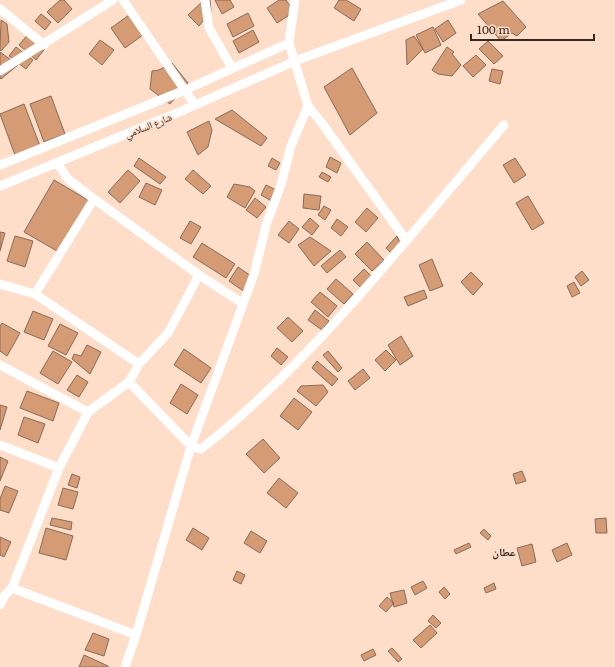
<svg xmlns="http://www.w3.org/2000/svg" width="615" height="667" font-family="Literata,'Noto Naskh Arabic',serif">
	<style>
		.building { fill: #d59b75; stroke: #886b5a }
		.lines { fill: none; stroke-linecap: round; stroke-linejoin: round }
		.street { stroke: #fff; stroke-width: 9 }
		.labels { text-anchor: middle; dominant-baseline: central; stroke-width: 3; stroke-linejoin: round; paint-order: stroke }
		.street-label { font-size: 10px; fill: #352821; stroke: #feddc9 }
		.neighbourhood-label { font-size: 11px; font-weight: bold; fill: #352821; stroke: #feddc9 }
	</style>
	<rect width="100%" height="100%" fill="#feddc9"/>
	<path class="building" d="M60,0h4l8,9 -14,14 -11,-11z
		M204,0h6l1,11 -12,15 -11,-11z
		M215,0h15l4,7 -12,7z
		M279,0h7l8,12 -17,11 -10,-15z
		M339,0h7l15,9 -7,12 -20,-13z
		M503,1l23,26 -9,9 -5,-3 -11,8 -23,-27z
		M248,13l6,13 -21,11 -6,-13z
		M41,14l10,8 -6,8 -10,-9z
		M129,15l14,20 -18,13 -14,-20z
		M1,20l6,4 2,18 -8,9 -1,-2z
		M448,20l8,13 -13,9 -8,-13z
		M433,27l8,18 -16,8 -9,-18z
		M253,30l6,12 -20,11 -6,-12z
		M30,32l17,14 -11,14 -17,-15z
		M414,36l9,13 -16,16 -1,-25z
		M100,40l14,10 -12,15 -13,-11z
		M488,41l15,15 -9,8 -15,-15z
		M16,47l17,13 -7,9 -17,-13z
		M447,47l7,5 -2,2 9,11 -9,11 -14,-2 -6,-4z
		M0,52l18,13 -17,14 -1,-1z
		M476,55l10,10 -13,12 -10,-11z
		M172,63l16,20 -18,21 -20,-15 2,-18 7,-1z
		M352,68l25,45 -27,22 -26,-48z
		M492,69l11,2 -3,13 -11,-3z
		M51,96l14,38 -21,8 -14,-38z
		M24,104l16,42 -25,9 -15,-41z
		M232,110l35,28 -6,8 -46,-27z
		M209,121l3,9 -4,17 -10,8 -11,-23z
		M330,157l11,6 -4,10 -11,-6z
		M139,158l27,19 -6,7 -26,-18z
		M272,158l8,5 -4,7 -8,-4z
		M515,158l11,17 -12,8 -11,-18z
		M128,170l12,11 -20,22 -12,-11z
		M193,170l18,16 -8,8 -18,-15z
		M322,172l9,5 -3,5 -9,-5z
		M54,180l39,23 -29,52 -40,-23z
		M146,183l16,7 -7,15 -16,-8z
		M234,184l16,3 5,4 -10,17 -18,-11z
		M266,185l16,8 -5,11 -16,-9z
		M304,194l17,2 -2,14 -16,-2z
		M528,196l16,27 -12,7 -16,-27z
		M255,198l11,9 -9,11 -11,-8z
		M324,206l7,4 -6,10 -7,-5z
		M367,208l11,10 -12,14 -11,-10z
		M310,218l9,8 -7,9 -10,-8z
		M337,219l11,8 -7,9 -10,-8z
		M190,221l11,6 -10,17 -11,-6z
		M289,221l10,8 -10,14 -11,-8z
		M0,232l5,1 -5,18z
		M15,236l18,5 -8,26 -18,-6z
		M397,236l5,12 -6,10 -10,-10z
		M310,237l21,14 -17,15 -16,-21z
		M367,242l17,18 -12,11 -17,-17z
		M202,243l33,21 -9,14 -33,-21z
		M340,250l6,7 -19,16 -6,-7z
		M432,259l11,27 -13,5 -11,-26z
		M238,267l16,11 -9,14 -16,-11z
		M364,269l8,8 -11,11 -8,-8z
		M582,271l7,9 -8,6 -6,-9z
		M471,272l12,12 -10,11 -12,-13z
		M336,279l17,15 -9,10 -17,-15z
		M574,282l6,11 -8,4 -5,-11z
		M424,290l3,8 -19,8 -4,-9z
		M320,292l17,14 -9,11 -17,-15z
		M315,310l14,11 -7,9 -14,-10z
		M33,311l20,8 -9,21 -20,-8z
		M288,317l15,14 -11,11 -15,-14z
		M2,323l18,10 -13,23 -7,-5v-25z
		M60,324l18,9 -12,22 -18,-9z
		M401,336l12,20 -13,9 -12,-20z
		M87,345l14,7 -11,22 -18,-15 2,-5 7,2z
		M277,348l11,9 -7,8 -10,-9z
		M184,349l27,19 -10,15 -27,-18z
		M386,350l10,10 -11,11 -10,-11z
		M53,351l19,11 -14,22 -18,-11z
		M328,351l14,17 -4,4 -15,-17z
		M317,361l21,18 -6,7 -20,-18z
		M363,369l7,9 -15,12 -7,-9z
		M77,375l11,7 -9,15 -12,-7z
		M181,384l17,11 -11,19 -17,-11z
		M323,385l5,7 -12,14 -19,-15 4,-5z
		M27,391l32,12 -6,18 -33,-13z
		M294,398l18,14 -14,18 -18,-14z
		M0,405l7,2 -7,23z
		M24,417l21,7 -7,19 -20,-8z
		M263,439l17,19 -16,15 -18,-19z
		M0,457l8,4 -8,20z
		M522,471l4,10 -10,3 -3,-10z
		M72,474l8,3 -3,11 -9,-3z
		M279,478l19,15 -12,15 -19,-15z
		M5,486l13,5 -9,22 -9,-3v-11z
		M63,488l15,4 -5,17 -15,-4z
		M52,518l20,4 -1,8 -21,-5z
		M606,518l1,15h-11l-1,-14z
		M46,528l27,8 -7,24 -27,-7z
		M193,528l16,10 -7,12 -16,-10z
		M484,529l7,7 -3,4 -8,-7z
		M251,531l16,10 -7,12 -16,-10z
		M0,537l11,5 -7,15 -4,-2z
		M469,543l2,4 -15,7 -2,-4z
		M567,543l5,12 -15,7 -5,-12z
		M532,544l4,18 -14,4 -5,-18z
		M237,571l8,4 -4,9 -8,-4z
		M423,581l4,7 -12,7 -4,-8z
		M494,583l2,6 -10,4 -2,-5z
		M444,587l6,7 -5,5 -6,-7z
		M404,590l3,13 -13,4 -4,-14z
		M387,597l7,6 -8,9 -7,-6z
		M433,615l8,8 -5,5 -8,-7z
		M430,625l7,8 -16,15 -8,-8z
		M93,633l16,6 -5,17 -19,-6z
		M392,648l10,11 -4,3 -10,-11z
		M373,649l3,6 -12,6 -3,-6z
		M84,655l24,11v1h-29z"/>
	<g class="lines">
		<path class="street" d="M123,0l72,105
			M205,0l4,28 23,40
			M0,9l44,36
			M0,71l113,-71
			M308,106l13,16 85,118
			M57,163l11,16 26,20 105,76 43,28
			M0,165l185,-75 104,-47
			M0,186l177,-73 118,-52 166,-61
			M0,284l35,10 104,70
			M35,294l59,-95
			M0,365l88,47
			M129,382l62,64 10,3c115,-91 208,-213 303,-324
			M0,445l59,23
			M12,588l124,47
			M0,605l5,-10 7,-7 47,-120 29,-56 41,-30 10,-18 29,-31 31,-58
			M125,667l11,-32 55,-189 63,-172 13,-52 14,-37 10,-39 17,-40 -19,-63 6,-43"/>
	</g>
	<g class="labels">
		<g class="street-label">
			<text transform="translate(148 125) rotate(-22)">شارع السلامي</text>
		</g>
		<g class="neighbourhood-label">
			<text x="504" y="551">عطان</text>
		</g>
	</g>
	<path d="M471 34v6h123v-6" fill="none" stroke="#352821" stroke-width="2"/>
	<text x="477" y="34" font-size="12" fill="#352821" stroke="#feddc9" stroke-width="3" paint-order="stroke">100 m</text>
</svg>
